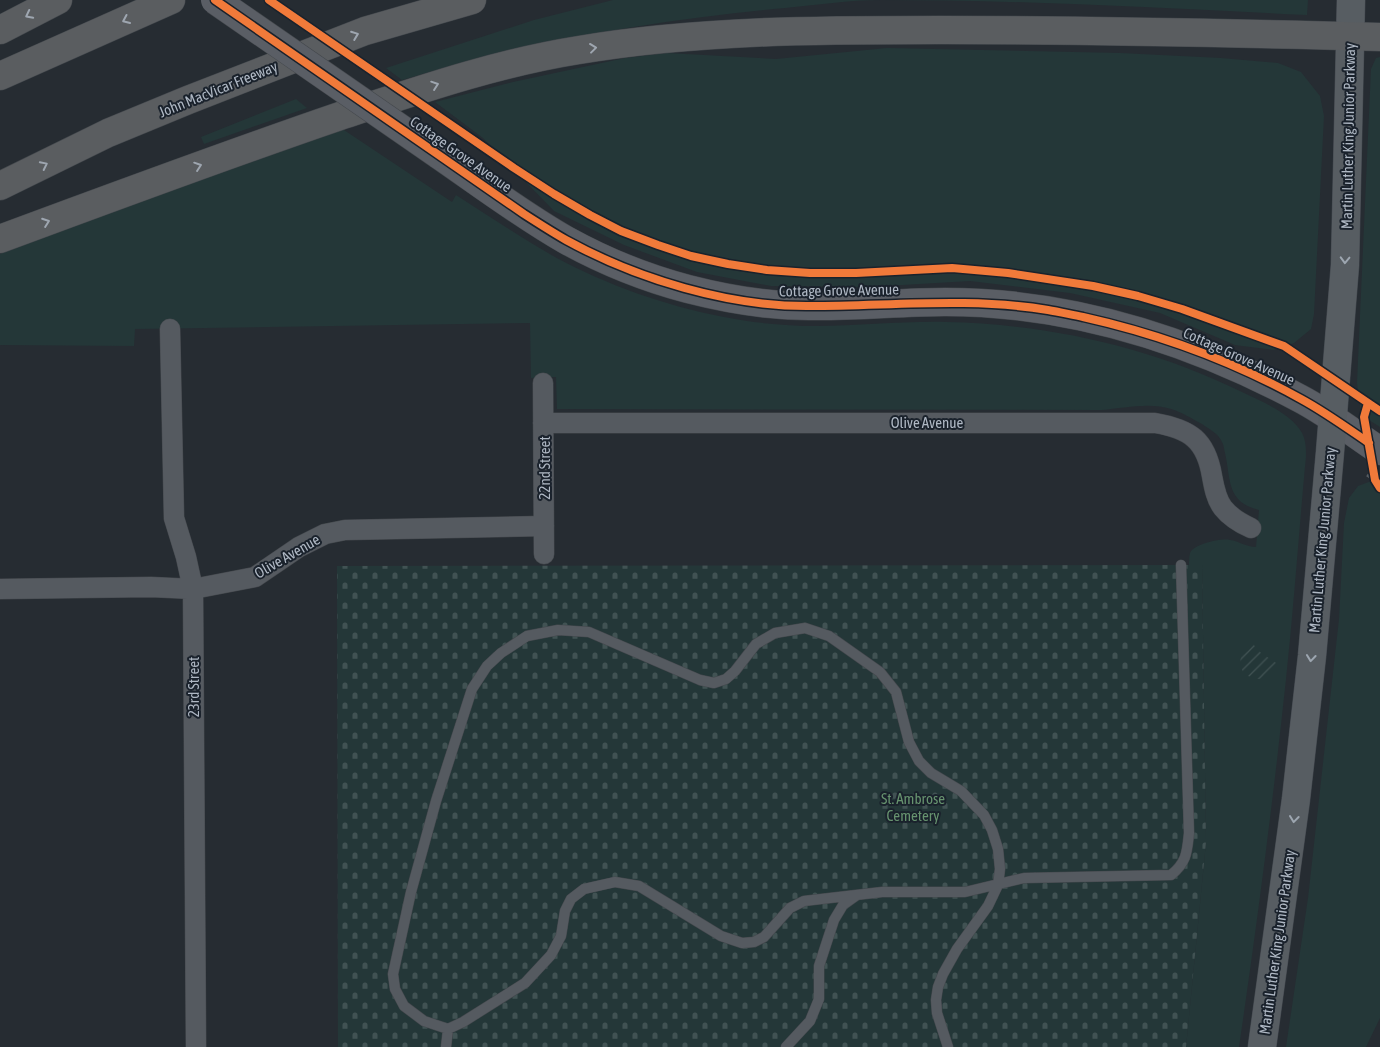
<svg xmlns="http://www.w3.org/2000/svg" width="1380" height="1047" font-family="'Asap Condensed',sans-serif">
	<style>
		.grass { fill: #243738 }
		.cemetery { fill: url(#cemetery-stones) }
		.garden { fill: url(#garden-furrows) }
		.lines { fill: none; stroke-linecap: round; stroke-linejoin: round }
		.lane-casing { stroke: #44484d; stroke-width: 11 }
		.street-casing { stroke: #44484d; stroke-width: 21 }
		.secondary-casing { stroke: #44484d; stroke-width: 29 }
		.primary-casing { stroke: #43484f; stroke-width: 29 }
		.highway-casing { stroke: #43484d; stroke-width: 29 }
		.path { stroke: #595f64; stroke-width: 3; stroke-dasharray: 4 4; stroke-linecap: butt }
		.lane { stroke: #555a60; stroke-width: 10 }
		.street { stroke: #555a60; stroke-width: 20 }
		.secondary { stroke: #5a5e65; stroke-width: 28 }
		.primary { stroke: #575d62; stroke-width: 28 }
		.highway { stroke: #5a5d60; stroke-width: 28 }
		.secondary-bridge-casing { stroke: #44484d; stroke-width: 29; stroke-linecap: butt }
		.secondary-bridge { stroke: #5a5e65; stroke-width: 28 }
		.cycleway-casing { stroke: #1a222c; stroke-width: 11 }
		.cycleway { stroke: #f17a3a; stroke-width: 8 }
		.oneway { stroke: #9ea6b0 }
		.oneway2 { stroke: #9da6b0 }
		.labels { text-anchor: middle; dominant-baseline: central; stroke-width: 4; stroke-linejoin: round; paint-order: stroke }
		.street-label { font-size: 15px; fill: #afb8c4; stroke: #1a222c }
		.park-label { font-size: 15px; fill: #67936f; stroke: #1a222c }
	</style>
	<defs>
		<pattern id="cemetery-stones" width="16" height="16" patternUnits="userSpaceOnUse" patternTransform="scale(1.25)"><rect width="16" height="16" fill="#243738"/><path d="M2 7V4a2 2 0 0 1 4 0v3zM10 15v-3a2 2 0 0 1 4 0v3z" fill="#415253"/></pattern>
		<pattern id="garden-furrows" width="10" height="10" patternUnits="userSpaceOnUse" patternTransform="scale(1.25)"><rect width="10" height="10" fill="#243738"/><path d="M-1 1l2-2M0 10L10 0M9 11l2-2" fill="none" stroke="#415253"/></pattern>
	</defs>
	<rect width="100%" height="100%" fill="#262c32"/>
	<path class="grass" d="M613,0h695l-1,15c-142,-7 -284,-15 -426,-15 -32,0 -65,5 -96,8 -130,12 -258,34 -383,72l-16,-12 148,-48z
		M887,48l233,5 101,5 57,5 23,9 19,24 4,20 -10,198 -3,15 -17,14 -21,7 -38,-5 -75,-32 -90,-20 -100,-12 -102,6 -97,-1 -74,-14 -73,-27 -70,-34 -71,-73 -48,-36 78,-20 112,-24 42,-5 109,6z
		M1380,57v370l-16,-10 -3,-5 -4,-29 14,-314 5,-11z
		M296,99l11,9 -103,36 -3,-7z
		M341,128l111,74 4,-7c33,21 65,43 99,62 52,28 111,49 169,60 30,6 62,9 93,9 43,0 86,-5 129,-4 102,2 205,25 296,70 19,9 50,22 60,41 4,8 4,15 4,23 -7,74 -12,149 -20,223 -13,123 -29,245 -47,368h-53l20,-205 -4,-277h-13c0,-3 0,-8 1,-12 4,-9 31,-15 40,-13 9,1 16,7 26,7l3,-37c-33,-8 -28,-31 -34,-57 -1,-3 -1,-8 -3,-11 -3,-8 -13,-13 -20,-18 -10,-5 -20,-12 -31,-15 -21,-7 -47,-1 -69,1l-545,-1 -1,-32 -25,1 -1,-55 -395,6 -1,17 -134,-1v-91l120,-48z
		M1374,480l6,1v537l-14,29h-80l22,-149 31,-279 5,-96 5,-25 9,-12z"/>
	<path class="cemetery" d="M1202,565l4,277 -20,205h-848l-1,-481z"/>
	<path class="garden" d="M1253,644l7,8 19,13c-3,7 -11,13 -20,14 -4,0 -11,-3 -15,-5 -6,-12 -4,-17 2,-28z"/>
	<g class="lines">
		<defs>
			<path id="lane" d="M446,1047l2,-18
				M786,1047l24,-26 9,-22v-33l15,-46 9,-15 14,-10
				M948,1047l-11,-34 -1,-13 2,-13 5,-13 14,-25 31,-43 10,-21 2,-16 -2,-20 -6,-19 -8,-15 -23,-24 -30,-18 -12,-12 -10,-19 -13,-50 -16,-20 -51,-36 -24,-8 -30,5 -19,11 -21,27 -9,8 -12,4 -14,-3 -111,-48 -31,-2 -31,6 -26,17 -14,13 -15,23 -36,112 -25,91 -18,82 2,15 9,17 20,15 24,8 15,-7 62,-39 26,-28 10,-19 4,-25 6,-12 13,-10 31,-7 24,4 82,50 21,7 12,-1 10,-5 26,-29 14,-7 78,-9h83l59,-14 147,-3c16,-13 16,-23 18,-42l-8,-268"/>
			<path id="street" d="M170,329l4,189 12,39 7,32 3,458
				M543,383l1,171
				M543,423h612c35,6 51,17 57,53 2,11 4,23 11,32 8,10 17,15 28,20
				M0,589l151,-2 42,2 62,-12 44,-30 26,-13 20,-4 199,-4"/>
			<path id="secondary" d="M439,155c42,29 83,60 127,85 38,21 80,38 122,49 39,10 80,17 120,17 46,1 92,-4 137,-4 125,0 245,38 354,96 29,15 54,35 81,53"/>
			<path id="primary" d="M1262,1047l34,-248 16,-143 18,-204 15,-187 6,-265"/>
			<path id="highway" d="M0,30l58,-30
				M0,76l171,-76
				M0,186l108,-53 80,-33 177,-69 107,-31
				M0,239c113,-42 226,-84 340,-123 79,-26 157,-53 239,-66 119,-20 241,-20 361,-20 147,0 293,3 440,7"/>
		</defs>
		<use href="#lane" class="lane-casing"/>
		<use href="#street" class="street-casing"/>
		<use href="#secondary" class="secondary-casing"/>
		<use href="#primary" class="primary-casing"/>
		<use href="#highway" class="highway-casing"/>
		<path class="path" d="M1367,475l8,5"/>
		<use href="#lane" class="lane"/>
		<use href="#street" class="street"/>
		<use href="#secondary" class="secondary"/>
		<use href="#primary" class="primary"/>
		<use href="#highway" class="highway"/>
		<defs>
			<path id="secondary-bridge" d="M215,0l224,155"/>
		</defs>
		<use href="#secondary-bridge" class="secondary-bridge-casing"/>
		<use href="#secondary-bridge" class="secondary-bridge"/>
		<defs>
			<path id="cycleway" d="M215,0l309,214c14,9 28,18 42,26 71,39 163,67 245,66 79,0 158,-9 237,4 12,2 24,5 35,7 76,17 150,44 218,82 24,13 46,29 68,44
				M269,0l245,168 40,26 36,21 31,16 37,14 33,11 37,8 39,6 43,3h46l96,-5 56,5 85,13 45,10 44,13 102,37 96,65
				M1368,403l-4,14 11,63 5,8"/>
		</defs>
		<use href="#cycleway" class="cycleway-casing"/>
		<use href="#cycleway" class="cycleway"/>
	</g>
	<defs><path id="oneway-chevron" d="M-2-3.5L2.5 0L-2 3.5" fill="none" stroke-width="1.6" stroke-linecap="round" stroke-linejoin="round" transform="scale(1.25)"/></defs>
	<g class="oneway">
		<use href="#oneway-chevron" transform="translate(29 15) rotate(153)"/>
		<use href="#oneway-chevron" transform="translate(126 20) rotate(156)"/>
		<use href="#oneway-chevron" transform="translate(355 35) rotate(-21)"/>
		<use href="#oneway-chevron" transform="translate(593 48) rotate(-7)"/>
		<use href="#oneway-chevron" transform="translate(435 85) rotate(-19)"/>
		<use href="#oneway-chevron" transform="translate(44 165) rotate(-26)"/>
		<use href="#oneway-chevron" transform="translate(198 166) rotate(-19)"/>
		<use href="#oneway-chevron" transform="translate(46 222) rotate(-20)"/>
	</g>
	<g class="oneway2">
		<use href="#oneway-chevron" transform="translate(1345 260) rotate(92)"/>
		<use href="#oneway-chevron" transform="translate(1311 658) rotate(96)"/>
		<use href="#oneway-chevron" transform="translate(1294 819) rotate(97)"/>
	</g>
	<g class="labels">
		<g class="street-label">
			<text transform="translate(218 89) rotate(-22)">John MacVicar Freeway</text>
			<text transform="translate(1348 136) rotate(-89)">Martin Luther King Junior Parkway</text>
			<text transform="translate(461 154) rotate(35)">Cottage Grove Avenue</text>
			<text transform="translate(839 290) rotate(-1)">Cottage Grove Avenue</text>
			<text transform="translate(1239 356) rotate(24)">Cottage Grove Avenue</text>
			<text x="927" y="422">Olive Avenue</text>
			<text transform="translate(544 468) rotate(-90)">22nd Street</text>
			<text transform="translate(1322 540) rotate(-85)">Martin Luther King Junior Parkway</text>
			<text transform="translate(287 556) rotate(-30)">Olive Avenue</text>
			<text transform="translate(193 687) rotate(-90)">23rd Street</text>
			<text transform="translate(1277 942) rotate(-82)">Martin Luther King Junior Parkway</text>
		</g>
		<g class="park-label">
			<text x="913" y="798">St. Ambrose<tspan x="913" dy="17">Cemetery</tspan></text>
		</g>
	</g>
</svg>
